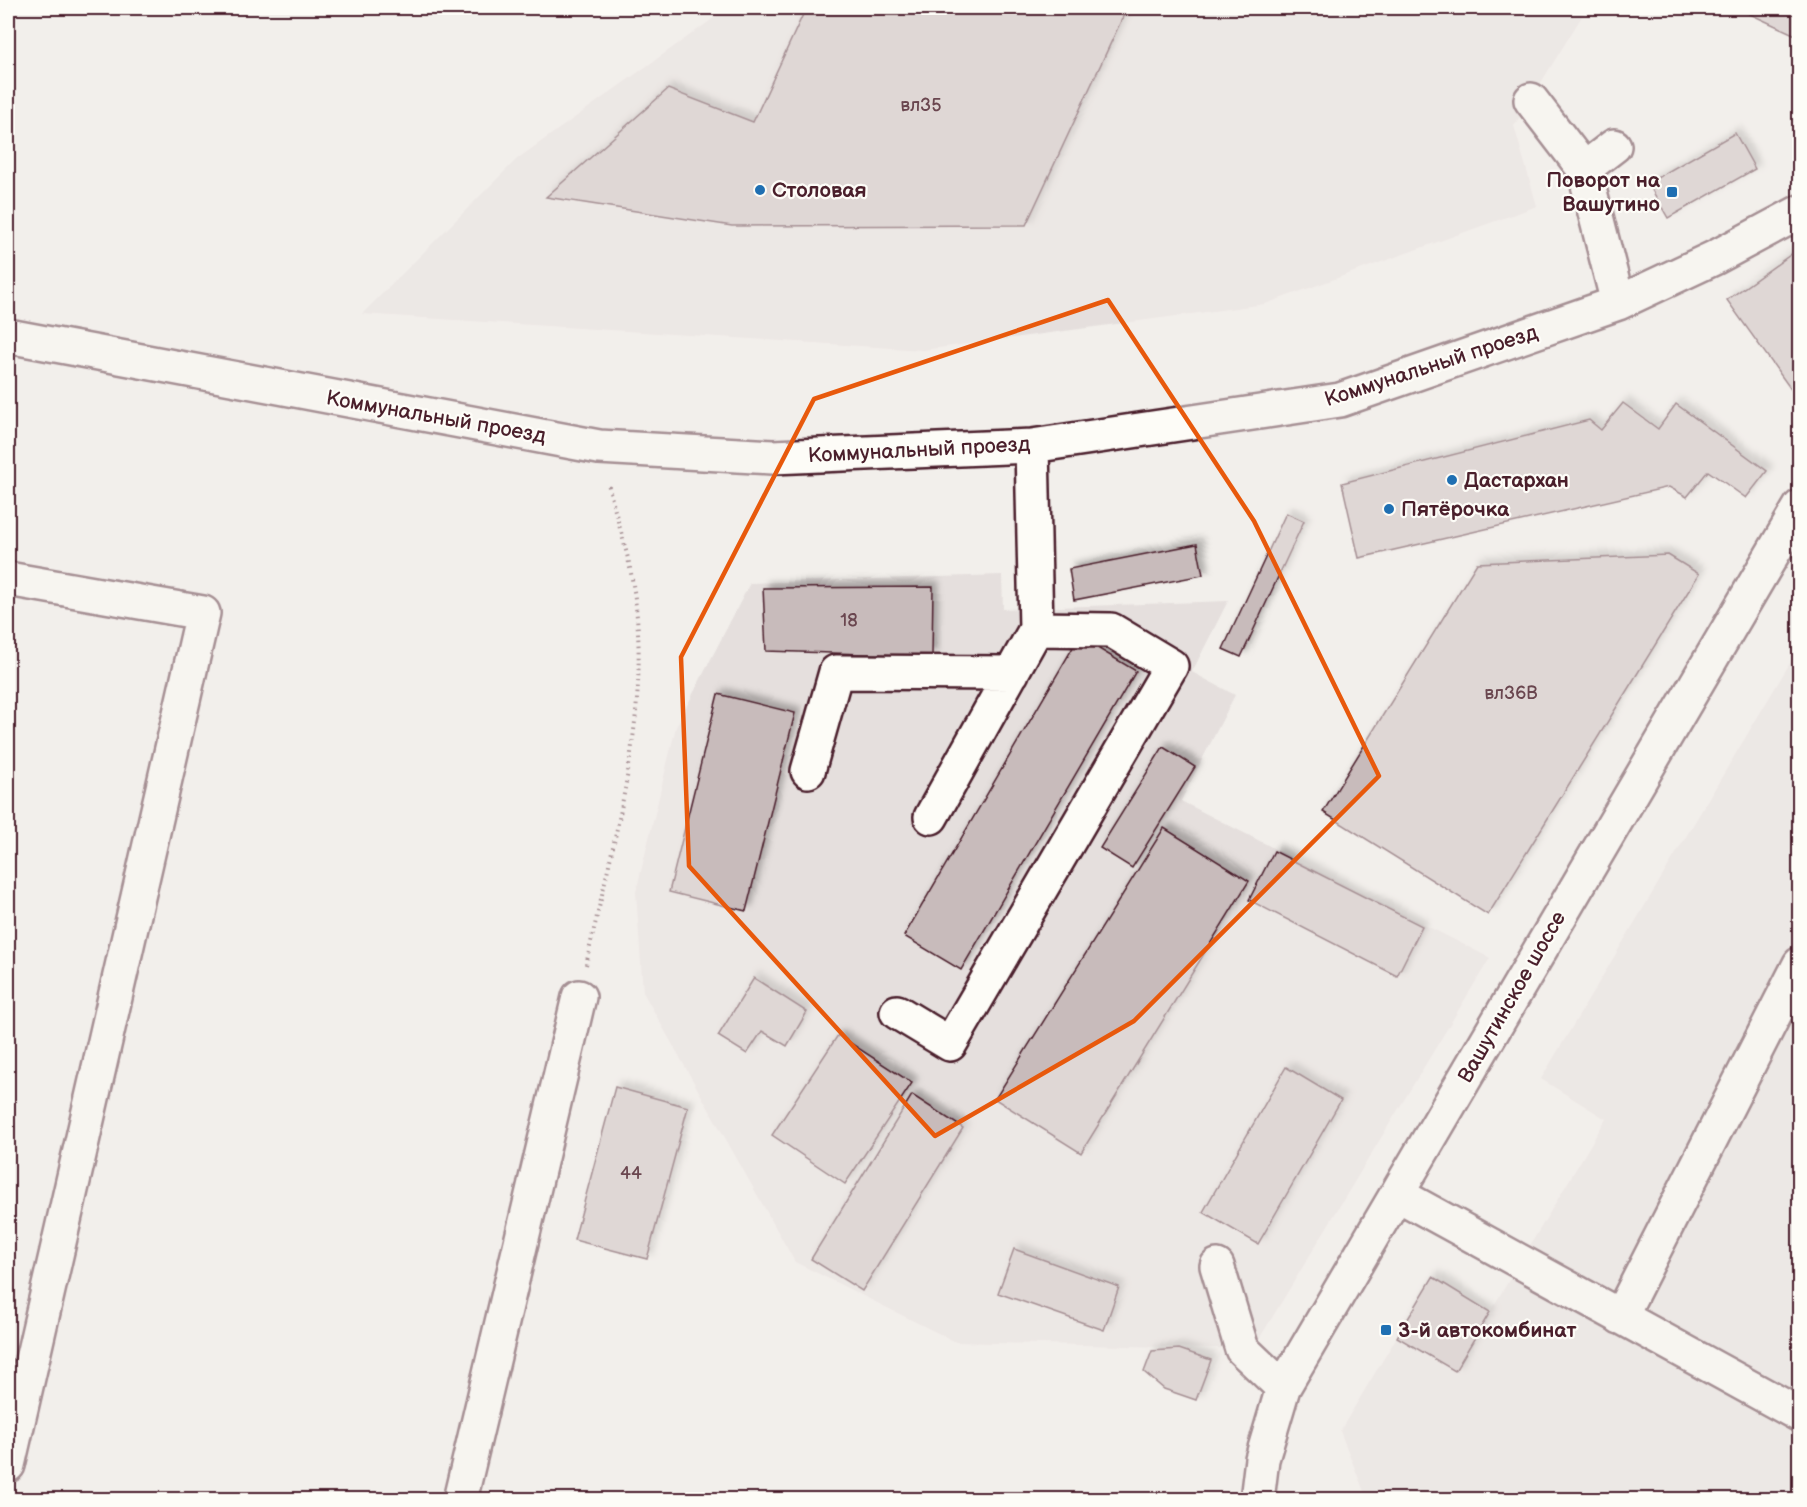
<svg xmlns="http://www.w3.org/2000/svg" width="1807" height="1507" font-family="'Balsamiq Sans',sans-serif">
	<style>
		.built { fill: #e5dfdd }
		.building { fill: #c8bbbb; stroke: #4a1f2b; stroke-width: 1.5; filter: url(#shadow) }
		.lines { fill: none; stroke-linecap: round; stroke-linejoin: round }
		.minor-casing { stroke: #4a1f2b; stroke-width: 38 }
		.path { stroke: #4a1f2b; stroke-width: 4; stroke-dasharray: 1.5 4.5; stroke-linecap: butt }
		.minor { stroke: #fdfcf7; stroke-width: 33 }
		.marked { fill: none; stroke: #e8590c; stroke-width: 4.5; stroke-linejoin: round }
		.poi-dot { fill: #1f6fb2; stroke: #fdfcf7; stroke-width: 2 }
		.labels { text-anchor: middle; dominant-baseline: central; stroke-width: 4.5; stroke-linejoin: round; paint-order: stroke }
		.number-label { font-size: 18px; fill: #6a464f }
		.poi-label { font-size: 21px; font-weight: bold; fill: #4a1f2b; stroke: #fdfcf7; text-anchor: start }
		.street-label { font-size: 21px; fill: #4a1f2b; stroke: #fdfcf7 }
	</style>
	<defs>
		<filter id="shadow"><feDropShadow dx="5.5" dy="-5.5" stdDeviation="3" flood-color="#0004"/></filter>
	</defs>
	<rect width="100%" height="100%" fill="#f2efeb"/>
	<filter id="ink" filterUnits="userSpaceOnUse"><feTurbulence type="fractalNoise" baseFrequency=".0167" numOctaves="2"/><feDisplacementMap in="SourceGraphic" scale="12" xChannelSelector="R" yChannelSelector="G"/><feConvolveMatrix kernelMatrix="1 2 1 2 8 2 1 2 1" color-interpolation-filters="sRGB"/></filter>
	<g filter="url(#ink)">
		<path class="built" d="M728,8h859l-73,118 23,80 -272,98 -342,46 -561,-36 155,-155z
			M1002,575l1,34 225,-8 -36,71 43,23 -54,106 309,157 -237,391 -297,-7 -161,-80 -152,-270 -7,-100 40,-165 74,-144z
			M1799,648v851h-432l-27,-68 93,-154 57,35 116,-193 -65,-40z"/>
		<path class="building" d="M806,8h321l-101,217 -294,1 -186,-29 122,-108 85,33z
			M1737,8h63v29z
			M1735,133l20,36 -87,49 -20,-35z
			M1800,248v154l-73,-102z
			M1623,403l35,26 18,-25 91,67 -21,27 -38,-27 -21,26 -18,-10 -310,71 -17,-75 247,-63 12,10z
			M1286,513l18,8 -63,136 -18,-8z
			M1197,544l6,31 -129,25 -5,-31z
			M1668,555l31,19 -211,341 -165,-103 154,-249z
			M933,587l-1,69 -166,-5 -3,-63z
			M1079,637l57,34 -175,299 -57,-34z
			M718,694l77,19 -49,198 -77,-19z
			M1163,747l32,20 -63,101 -32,-20z
			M1164,828l85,53 -168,272 -86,-54z
			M1274,851l148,75 -25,50 -148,-76z
			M754,978l53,34 -20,34 -25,-15 -15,23 -29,-18z
			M838,1035l74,48 -67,101 -73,-49z
			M1286,1067l55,33 -83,144 -55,-32z
			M615,1087l73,20 -41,152 -73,-19z
			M912,1095l51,33 -101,163 -51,-32z
			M1014,1249l105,38 -15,43 -106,-37z
			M1433,1277l57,35 -35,59 -58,-34z
			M1179,1349l32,11 -15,40 -32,-11 -20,-17 8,-21z"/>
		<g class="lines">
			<defs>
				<path id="minor" d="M1531,100l53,69 34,134
					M1584,169l30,-23
					M8,336l591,111 174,10 259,-11 308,-46 278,-97 98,-46 84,-45
					M8,579l195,34 -195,852
					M808,771l28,-99 176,1
					M931,817l105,-188 -4,-183
					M897,1012l53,32 221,-378 -60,-36 -75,-1
					M1397,1194l403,221
					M1217,1266l25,83 41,39
					M1620,1317l180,-353
					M460,1500l119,-503
					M1257,1500l5,-41 21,-71 517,-881"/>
			</defs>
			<use href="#minor" class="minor-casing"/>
			<path class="path" d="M586,965c27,-126 69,-257 46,-386 -5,-32 -17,-64 -24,-96"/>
			<use href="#minor" class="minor"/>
		</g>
	</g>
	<path d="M0 0H1807V1507H0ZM1108,300l146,221 125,255 -245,245 -199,115 -246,-270 -8,-209 133,-258z" fill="#f2efeb" fill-opacity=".55" fill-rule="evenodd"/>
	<path class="marked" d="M1108,300l146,221 125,255 -245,245 -199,115 -246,-270 -8,-209 133,-258z"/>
	<g class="poi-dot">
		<circle cx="760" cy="190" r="6"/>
		<rect x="1666" y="186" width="12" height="12" rx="3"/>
		<circle cx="1452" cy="480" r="6"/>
		<circle cx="1389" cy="509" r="6"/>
		<rect x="1380" y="1324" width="12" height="12" rx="3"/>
	</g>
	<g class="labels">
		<g class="number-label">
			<text x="921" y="105">вл35</text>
			<text x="849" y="620">18</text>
			<text x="1511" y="693">вл36В</text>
			<text x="631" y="1173">44</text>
		</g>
		<g class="poi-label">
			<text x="1660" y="180" text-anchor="end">Поворот на<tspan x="1660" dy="24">Вашутино</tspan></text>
			<text x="772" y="190">Столовая</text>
			<text x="1464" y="480">Дастархан</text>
			<text x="1401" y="509">Пятёрочка</text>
			<text x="1398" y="1330">3-й автокомбинат</text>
		</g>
		<g class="street-label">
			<text transform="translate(1431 366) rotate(-18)">Коммунальный проезд</text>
			<text transform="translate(436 417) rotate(10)">Коммунальный проезд</text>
			<text transform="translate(919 450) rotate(-3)">Коммунальный проезд</text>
			<text transform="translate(1512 997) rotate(-60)">Вашутинское шоссе</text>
		</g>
	</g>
	<rect width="1807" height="1507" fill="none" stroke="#fdfcf7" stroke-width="30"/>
	<rect x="15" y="15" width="1777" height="1477" fill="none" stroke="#4a1f2b" stroke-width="2" filter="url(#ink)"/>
</svg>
